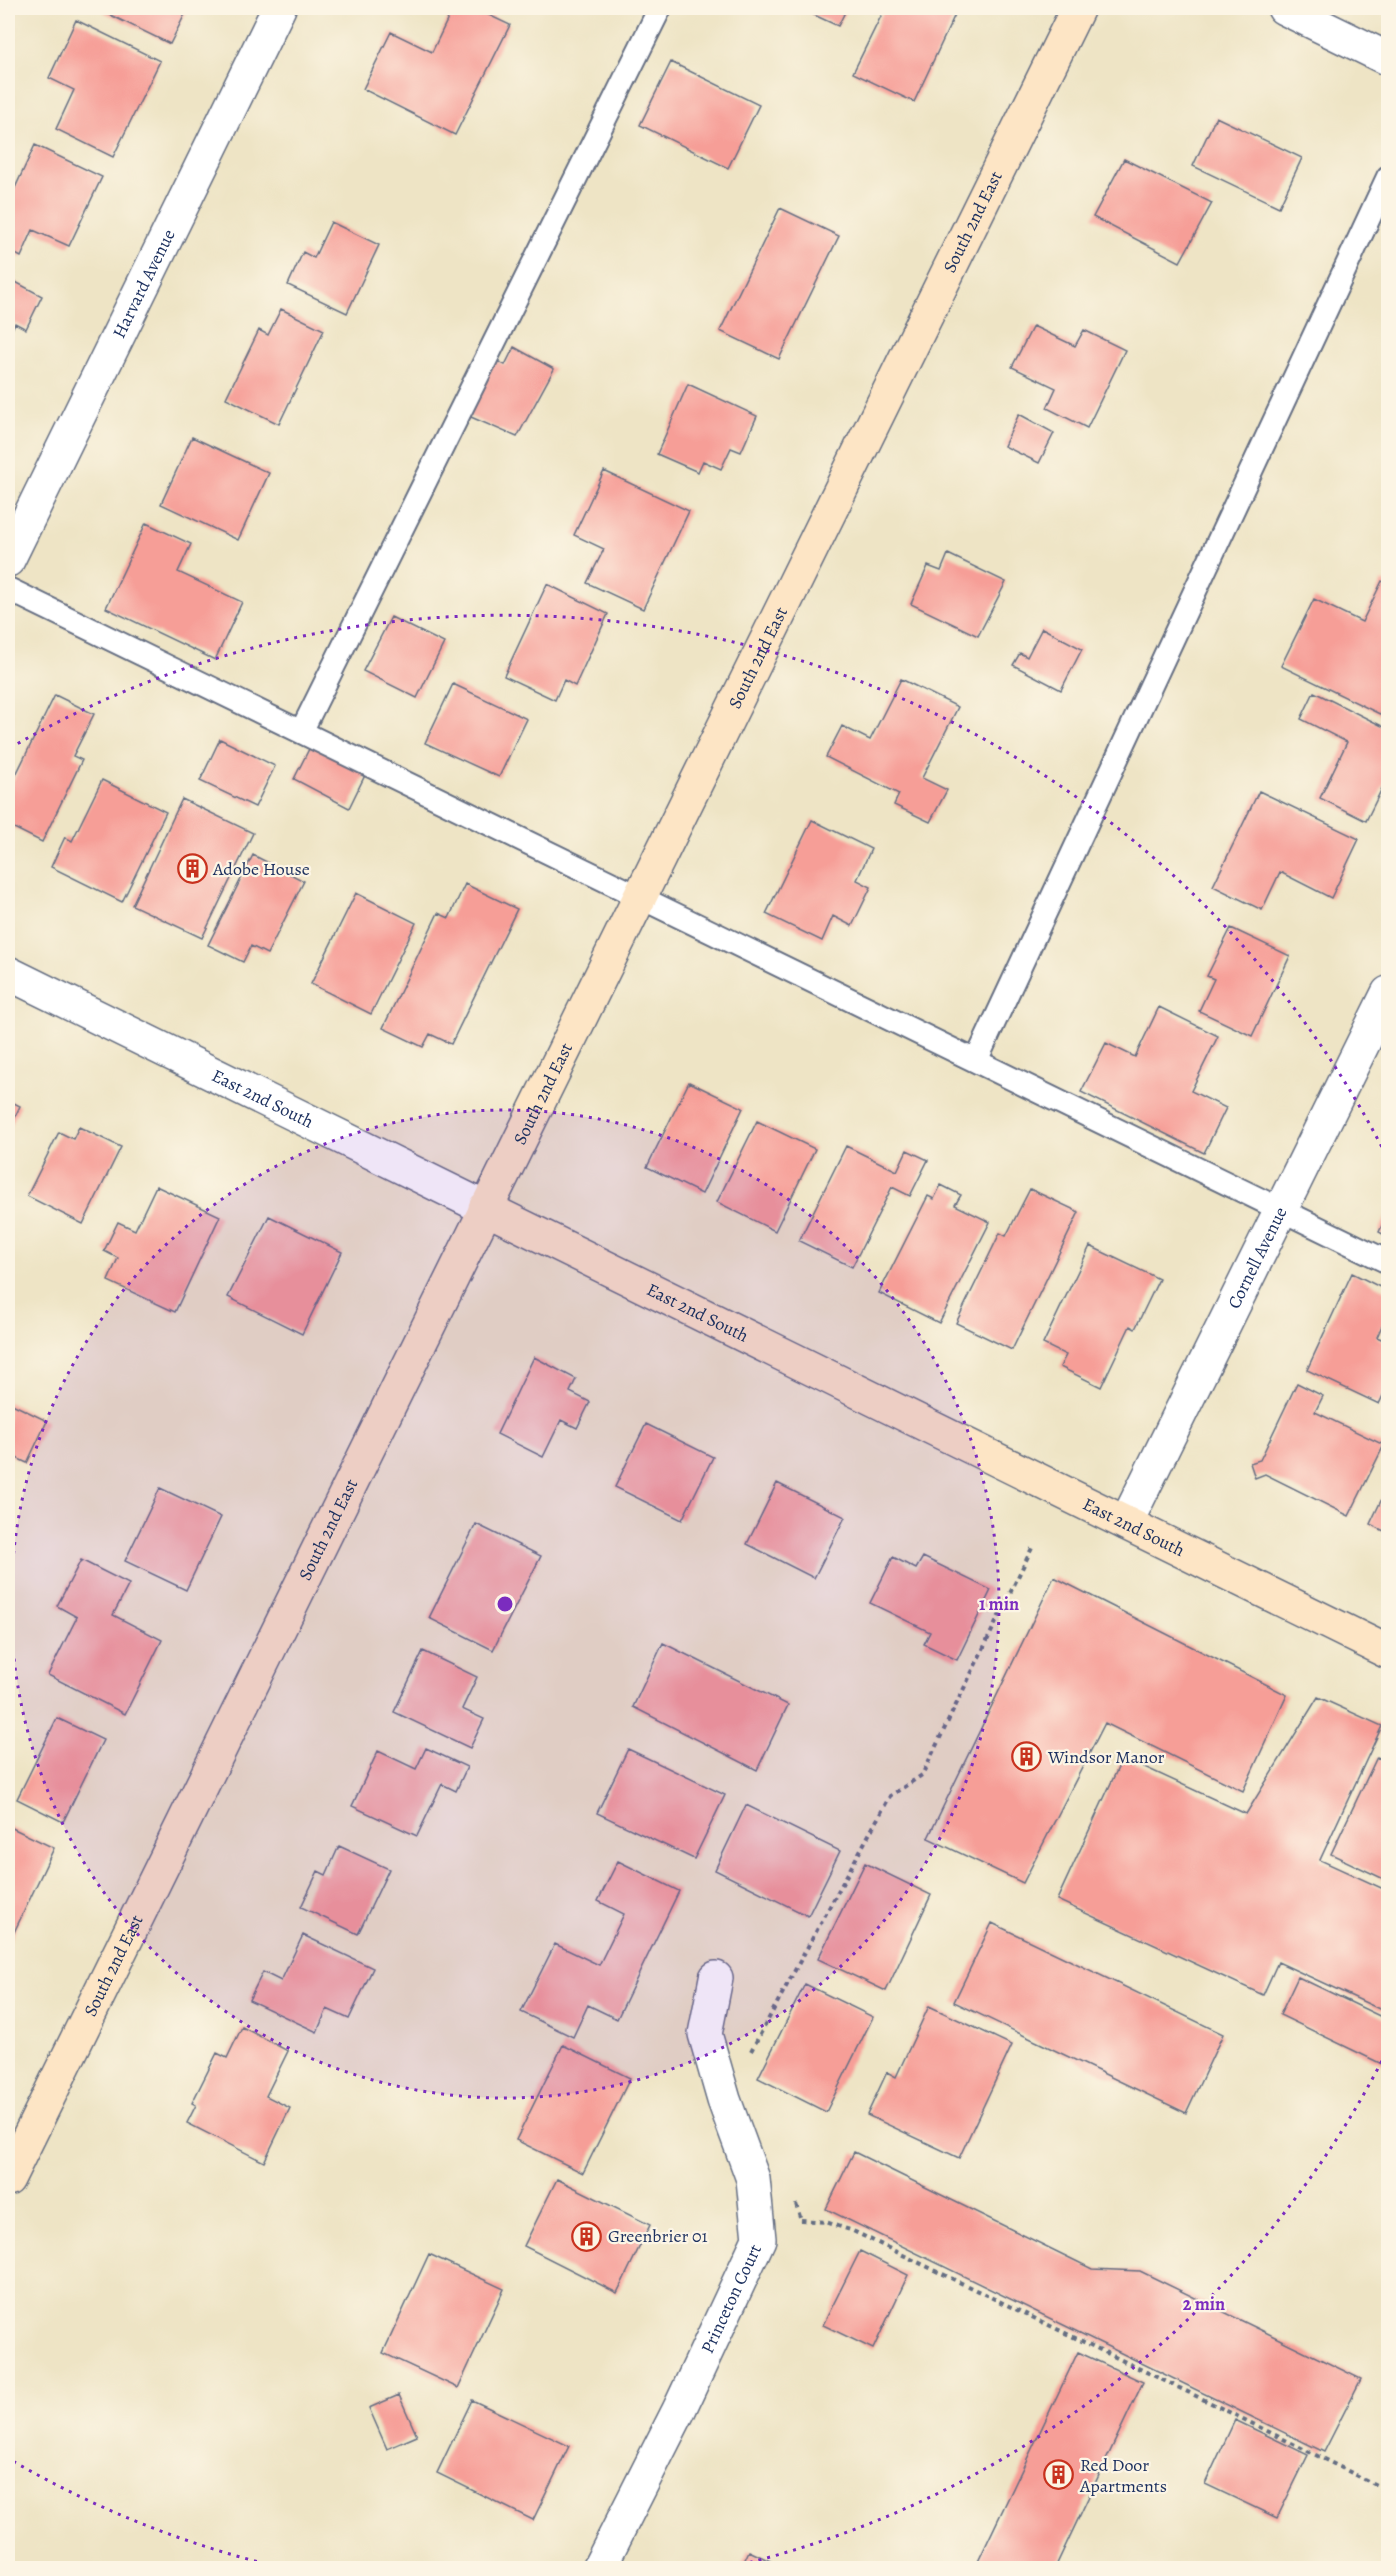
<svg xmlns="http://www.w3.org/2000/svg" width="1396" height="2576" font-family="Alegreya,serif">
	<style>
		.building { fill: #f69e97 }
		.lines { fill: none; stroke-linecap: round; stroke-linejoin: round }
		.lane-casing { stroke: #656e82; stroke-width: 26 }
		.street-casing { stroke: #656e82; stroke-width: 36 }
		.secondary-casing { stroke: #656e82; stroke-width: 36 }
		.path { stroke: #656e82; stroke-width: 4; stroke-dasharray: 4.5 4.5; stroke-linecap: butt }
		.lane { stroke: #fff; stroke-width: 22 }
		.street { stroke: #fff; stroke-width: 33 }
		.secondary { stroke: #fde5c5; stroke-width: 33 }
		.ring { fill: none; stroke: #7b2cbf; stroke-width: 3; stroke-dasharray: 3 6 }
		.labels { text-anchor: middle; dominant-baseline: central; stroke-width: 4.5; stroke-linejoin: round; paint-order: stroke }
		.street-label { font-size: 18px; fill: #1b2f5e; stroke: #fcf5e5 }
		.poi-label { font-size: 18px; fill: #1b2f5e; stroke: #fcf5e5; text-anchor: start }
		.centre { fill: #7b2cbf; stroke: #fcf5e5; stroke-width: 3 }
		.ring-label { font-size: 18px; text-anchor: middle; font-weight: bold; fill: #7b2cbf; stroke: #fcf5e5; stroke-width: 4.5; stroke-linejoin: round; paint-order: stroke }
	</style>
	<rect width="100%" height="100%" fill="#fcf5e5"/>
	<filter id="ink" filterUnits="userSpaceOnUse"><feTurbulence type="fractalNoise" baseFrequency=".0167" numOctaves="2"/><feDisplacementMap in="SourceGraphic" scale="12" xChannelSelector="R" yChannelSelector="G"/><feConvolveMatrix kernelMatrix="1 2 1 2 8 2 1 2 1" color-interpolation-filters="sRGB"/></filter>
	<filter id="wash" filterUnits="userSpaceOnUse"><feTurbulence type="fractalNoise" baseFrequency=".008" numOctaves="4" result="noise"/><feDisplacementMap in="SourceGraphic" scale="24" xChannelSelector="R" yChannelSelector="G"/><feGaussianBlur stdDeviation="1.35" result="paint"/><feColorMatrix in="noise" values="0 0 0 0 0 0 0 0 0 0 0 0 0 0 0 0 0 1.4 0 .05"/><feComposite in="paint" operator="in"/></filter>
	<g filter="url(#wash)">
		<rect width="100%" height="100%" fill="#eee4c5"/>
		<g id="blocks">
			<path class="building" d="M106,8h82l-18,36 -66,-32z
				M453,8h21l36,17 -55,110 -92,-46 28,-57 41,20z
				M799,8h48l-9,18z
				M885,8h73l-44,94 -61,-29z
				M76,20l84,41 -47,96 -57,-28 18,-39 -25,-12z
				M671,62l88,43 -31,63 -88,-43z
				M1216,117l86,41 -23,49 -86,-41z
				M35,145l67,32 -33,69 -36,-16 -12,27 -13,-7v-47z
				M1124,159l88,44 -32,59 -87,-45z
				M780,208l59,28 -60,123 -59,-28z
				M331,222l48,23 -32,68 -59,-28 15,-33 11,6z
				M8,278l34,18 -16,33 -11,-6 -7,15z
				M281,309l43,21 -45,94 -53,-26 33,-68 9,5z
				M1033,326l42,20 9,-16 41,20 -38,78 -40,-20 9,-20 -44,-21z
				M514,347l40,22 -37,68 -53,-23 27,-56 14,7z
				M688,384l69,32 -16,36 -10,-4 -10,21 -18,-8 -5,11 -41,-18z
				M1019,414l35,19 -15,30 -35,-17z
				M192,437l77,36 -31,67 -77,-36z
				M604,471l85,40 -46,98 -56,-26 17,-34 -30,-14z
				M146,523l45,21 -13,28 64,30 -27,58 -109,-52z
				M948,554l58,28 -28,54 -67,-32 17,-38 13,5z
				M1382,581l6,4v133l-107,-52 33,-67 48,23z
				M547,584l61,30 -33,72 -11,-6 -9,20 -51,-24z
				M391,617l53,26 -27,55 -54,-27z
				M1042,628l40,21 -21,41 -48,-25 7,-12 7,4z
				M901,679l57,28 -36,71 25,12 -17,32 -36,-17 5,-11 -73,-37 16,-31 28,14z
				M453,684l74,35 -28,58 -74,-34z
				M1314,692l74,37v47l-22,45 -46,-23 27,-56 -46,-23z
				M55,695l39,19 -21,42 9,4 -40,82 -34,-17v-34z
				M220,739l55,27 -20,41 -55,-26z
				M312,743l55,28 -18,37 -55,-29z
				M102,780l64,32 -44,90 -71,-35 14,-30 7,4z
				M1259,791l100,48 -28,59 -51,-26 -18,38 -49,-24z
				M182,799l71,34 -51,105 -70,-33z
				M812,820l59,29 -14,31 14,7 -19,39 -19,-10 -11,25 -56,-27z
				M253,855l51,26 -37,73 -16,-8 -8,16 -35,-17z
				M465,884l52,25 -66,135 -21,-10 -7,13 -40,-19 55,-115 11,5z
				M356,893l60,30 -45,91 -60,-30z
				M1231,928l59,28 -38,80 -53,-25 15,-32 -7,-3z
				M1159,1007l59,29 -27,55 35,17 -22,45 -123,-61 25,-49 29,14z
				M689,1082l54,26 -41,86 -55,-27z
				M8,1100l12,6 -12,26z
				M757,1121l58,28 -40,82 -58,-29z
				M79,1127l42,20 -38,77 -56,-28 32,-64 14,7z
				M846,1146l51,25 10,-21 21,10 -18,36 -18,-9 -40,80 -53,-26z
				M941,1185l20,10 -6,10 35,17 -51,101 -60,-30 49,-97 6,3z
				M156,1186l64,30 -45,96 -67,-31 10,-23 -14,-7 14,-29 17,8z
				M1030,1189l49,23 -67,138 -56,-27 44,-90 6,3z
				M1388,1213v24l-9,-5z
				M269,1216l73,36 -40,82 -74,-37z
				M1090,1246l69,33 -24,50 -5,-3 -29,61 -41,-20 6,-12 -23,-11z
				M1352,1273l36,18v21l-11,25 11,5v43l-9,19 -72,-34z
				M534,1357l42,22 -6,13 20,10 -13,26 -16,-8 -18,37 -46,-23z
				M1297,1383l26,13 -8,16 69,33 -35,71 -84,-42 -10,4 -5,-15 10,-3z
				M8,1402l39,19 -20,42 -19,-9z
				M646,1424l67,33 -31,63 -67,-33z
				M777,1483l68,34 -31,61 -67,-34z
				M1388,1486v47l-18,-9z
				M160,1488l61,29 -35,73 -61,-29z
				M476,1524l65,32 -48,94 -64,-32z
				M893,1557l23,12 7,-12 68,33 -34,70 -33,-16 6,-12 -60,-29z
				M81,1560l48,24 -16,31 49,25 -37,74 -77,-39 29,-58 -20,-11z
				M1054,1577l233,118 -44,96 -138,-68 -82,160 -95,-45z
				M663,1643l125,62 -31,65 -124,-63z
				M423,1651l54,26 -15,32 22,10 -14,29 -76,-36z
				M1318,1697l64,29 -62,134 68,31v122l-110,-51 -15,33 -206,-95 66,-143 123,57z
				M57,1718l46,22 -40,82 -46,-23z
				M426,1748l41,19 -11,24 -14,-7 -25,52 -65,-30 26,-55 38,18z
				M628,1749l97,46 -31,64 -97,-46z
				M1377,1757l11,5v119l-57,-27z
				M746,1805l94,46 -32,65 -93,-46z
				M8,1826l46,22 -46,97z
				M339,1846l50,23 -31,65 -57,-27 17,-36 8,4z
				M618,1861l61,30 -62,128 -29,-14 -15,32 -52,-25 34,-68 44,21 25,-51 -26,-13z
				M865,1863l66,32 -45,96 -68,-32z
				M992,1923l231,111 -37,79 -232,-111z
				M303,1935l70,33 -24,51 -22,-10 -10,23 -68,-32 14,-28 18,9z
				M1298,1977l90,43v47l-108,-52z
				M805,1984l68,33 -47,95 -68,-34z
				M929,2006l83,39 -53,113 -92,-43 20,-43 9,5z
				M242,2027l46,24 -22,45 24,12 -26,54 -77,-39 9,-18 -4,-2 25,-50 10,5z
				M563,2045l67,33 -47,95 -67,-33z
				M854,2152l238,117 48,2 221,108 -37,73 -498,-243z
				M557,2179l93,46 -33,68 -93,-47z
				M860,2251l48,24 -35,74 -50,-24z
				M429,2254l75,35 -46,99 -75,-35z
				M1078,2352l65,30 -88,186h-80z
				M399,2395l18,41 -30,13 -18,-41z
				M472,2400l97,46 -36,74 -96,-47z
				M1235,2420l73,35 -31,63 -72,-34z
				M749,2551l36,17h-44z"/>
		</g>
	</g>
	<g filter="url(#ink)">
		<use href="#blocks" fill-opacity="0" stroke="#656e82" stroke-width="1.5"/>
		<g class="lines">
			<defs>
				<path id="lane" d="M8,589l1380,673
					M301,732l359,-724
					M976,1061l412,-884"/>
				<g id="street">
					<path d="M1284,8l104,51"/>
					<path id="s1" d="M8,560l271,-552"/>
					<path id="s2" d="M8,973l477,235"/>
					<path id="s3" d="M1126,1523l262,-530"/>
					<path id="s4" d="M599,2568l80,-158 80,-171 -6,-60 -29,-79 -19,-66 11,-56"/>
				</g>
				<g id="secondary">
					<path id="s5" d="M485,1208l903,444"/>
					<path id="s6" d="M8,2179l1070,-2171"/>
				</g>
			</defs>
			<use href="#lane" class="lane-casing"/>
			<use href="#street" class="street-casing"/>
			<use href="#secondary" class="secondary-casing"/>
			<path class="path" d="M751,2051l139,-255 32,-21 110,-227
				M796,2204l5,16
				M801,2220l25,2 27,9 366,176 169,84"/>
			<use href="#lane" class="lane"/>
			<use href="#street" class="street"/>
			<use href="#secondary" class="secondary"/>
		</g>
	</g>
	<circle cx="505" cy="1604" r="494" fill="#7b2cbf" fill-opacity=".12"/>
	<g class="ring">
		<circle cx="505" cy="1604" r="494"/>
		<path d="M1386 2053A989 989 0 0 1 727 2568M283 2568A989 989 0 0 1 11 2460M10 748A989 989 0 0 1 1386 1155"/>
	</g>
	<defs>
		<symbol id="building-ring" viewBox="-11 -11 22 22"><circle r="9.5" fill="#fcf5e5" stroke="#c8321e" stroke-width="1.5"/><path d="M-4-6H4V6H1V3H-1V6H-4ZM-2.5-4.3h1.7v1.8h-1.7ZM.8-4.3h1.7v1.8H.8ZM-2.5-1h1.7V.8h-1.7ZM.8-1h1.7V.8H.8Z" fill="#c8321e"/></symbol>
	</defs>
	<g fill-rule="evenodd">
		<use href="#building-ring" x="176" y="852" width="33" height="33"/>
		<use href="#building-ring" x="1010" y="1740" width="33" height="33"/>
		<use href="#building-ring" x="570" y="2220" width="33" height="33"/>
		<use href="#building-ring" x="1042" y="2458" width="33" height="33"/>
	</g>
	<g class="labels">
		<g class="street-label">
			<text stroke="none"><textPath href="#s6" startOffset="2182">South 2nd East</textPath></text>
			<text stroke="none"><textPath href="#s1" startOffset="308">Harvard Avenue</textPath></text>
			<text stroke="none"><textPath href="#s6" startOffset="1696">South 2nd East</textPath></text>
			<text stroke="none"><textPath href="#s6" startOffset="1210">South 2nd East</textPath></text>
			<text stroke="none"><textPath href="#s2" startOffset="284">East 2nd South</textPath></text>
			<text stroke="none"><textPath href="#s3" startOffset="296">Cornell Avenue</textPath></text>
			<text stroke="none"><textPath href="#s5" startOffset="237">East 2nd South</textPath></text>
			<text stroke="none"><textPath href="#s5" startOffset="723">East 2nd South</textPath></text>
			<text stroke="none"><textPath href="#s6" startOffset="724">South 2nd East</textPath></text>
			<text stroke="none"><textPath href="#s6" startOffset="238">South 2nd East</textPath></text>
			<text stroke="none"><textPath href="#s4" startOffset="300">Princeton Court</textPath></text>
		</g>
		<g class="poi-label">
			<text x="213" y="869">Adobe House</text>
			<text x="1048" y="1757">Windsor Manor</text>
			<text x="608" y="2236">Greenbrier 01</text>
			<text x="1080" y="2465">Red Door<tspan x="1080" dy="21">Apartments</tspan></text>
		</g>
	</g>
	<circle cx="505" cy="1604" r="9" class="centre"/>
	<g class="ring-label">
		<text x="999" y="1610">1 min</text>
		<text x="1204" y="2310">2 min</text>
	</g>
	<rect width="1396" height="2576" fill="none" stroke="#fcf5e5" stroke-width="30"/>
</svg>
